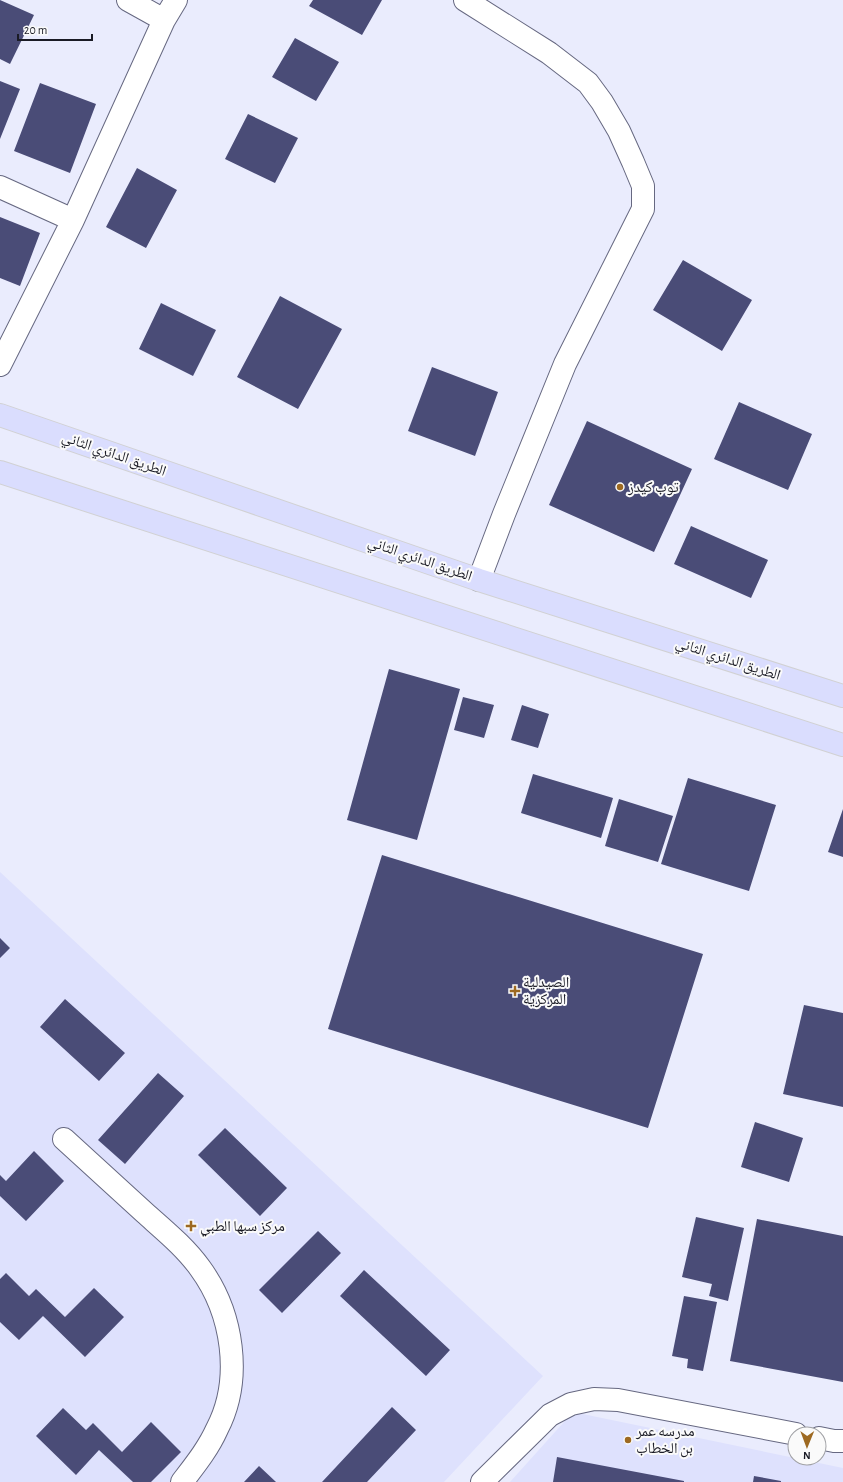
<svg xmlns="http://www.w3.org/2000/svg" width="843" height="1482" font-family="'Alegreya Sans','Noto Naskh Arabic',sans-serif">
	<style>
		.built { fill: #dee1fd }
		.building { fill: #4a4c77 }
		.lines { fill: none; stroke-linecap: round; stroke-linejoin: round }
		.minor-casing { stroke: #666881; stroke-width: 24 }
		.major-casing { stroke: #d1d1d3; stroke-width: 24 }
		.minor { stroke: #fff; stroke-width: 22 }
		.major { stroke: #daddfe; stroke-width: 22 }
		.poi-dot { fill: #9d6921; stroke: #fafafa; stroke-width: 1.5 }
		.labels { text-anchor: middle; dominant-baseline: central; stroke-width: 4; stroke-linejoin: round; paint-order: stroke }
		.street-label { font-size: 15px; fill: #1a1b25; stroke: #fafafa }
		.poi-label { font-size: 15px; fill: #1a1b25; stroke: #fafafa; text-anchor: start }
	</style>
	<rect width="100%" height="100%" fill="#eaecfd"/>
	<path class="built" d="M0,872l543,504 -99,106h-444z
		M573,1412l270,56v14h-333z"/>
	<path class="building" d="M0,0l34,15 -24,49 -10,-5z
		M313,0h69l-20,35 -53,-29z
		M295,38l44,24 -23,39 -44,-24z
		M0,81l20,8 -20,50z
		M40,83l56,21 -26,69 -56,-22z
		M248,114l50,24 -23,45 -50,-24z
		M137,168l40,22 -31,58 -40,-21z
		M0,217l40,16 -20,53 -20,-8z
		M683,260l69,40 -30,51 -69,-41z
		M280,296l62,33 -44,80 -61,-32z
		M161,303l55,27 -23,46 -54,-27z
		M432,367l66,25 -23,64 -67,-25z
		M739,402l73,32 -24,56 -74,-31z
		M587,421l105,48 -38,83 -105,-47z
		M691,526l77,34 -17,38 -77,-34z
		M389,669l71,20 -43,151 -70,-20z
		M463,697l31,8 -10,33 -30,-8z
		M522,705l27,9 -11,34 -27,-8z
		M533,774l80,24 -12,40 -80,-25z
		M688,778l88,27 -27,86 -88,-27z
		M619,799l54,17 -15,46 -53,-16z
		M843,809v48l-15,-5z
		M382,855l321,99 -55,174 -320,-99z
		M0,938l10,10 -10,10z
		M65,999l60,54 -26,28 -59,-54z
		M804,1005l39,8v94l-60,-13z
		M158,1073l26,23 -59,68 -27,-24z
		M755,1122l48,16 -14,44 -48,-15z
		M225,1128l62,60 -27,28 -62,-61z
		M34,1151l30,30 -38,40 -26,-25v-21l6,6z
		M696,1217l48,11 -16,73 -19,-5 3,-12 -30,-7z
		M757,1219l86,17v146l-113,-21z
		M318,1231l23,22 -59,60 -23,-23z
		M364,1270l86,80 -24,26 -86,-80z
		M6,1273l23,23 7,-7 29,28 29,-29 30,29 -39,40 -42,-41 -24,24 -19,-18v-43z
		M684,1296l33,6 -14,69 -16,-3 1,-9 -16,-3z
		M392,1407l24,23 -49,52h-45z
		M63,1408l23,22 7,-7 29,29 29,-30 30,30 -30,30h-18l-34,-32 -23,25 -40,-39z
		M557,1457l127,24v1h-131z
		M259,1466l17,16h-32z
		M754,1476l27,5v1h-28z"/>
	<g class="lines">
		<defs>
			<path id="minor" d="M128,0l36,20
				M465,0l84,53 39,30 14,19 17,29 14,31 10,24v23l-78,155 -61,150 -25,66
				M0,187l73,33
				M0,365l73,-145 91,-200 12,-20
				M64,1139c27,25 54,49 81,74 19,17 40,34 55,55 33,45 43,111 17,161 -9,20 -22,36 -35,53
				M819,1438l15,3h9
				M482,1482l68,-67 21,-11 23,-5 24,1 178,34"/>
			<path id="major" d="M0,415l479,165 364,116
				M0,472l843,273"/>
		</defs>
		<use href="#minor" class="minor-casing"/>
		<use href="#major" class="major-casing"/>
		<use href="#minor" class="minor"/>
		<use href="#major" class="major"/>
	</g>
	<g class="poi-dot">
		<circle cx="620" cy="487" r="4"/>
		<path d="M513 985h4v4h4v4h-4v4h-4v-4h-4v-4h4z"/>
		<path d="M189 1220h4v4h4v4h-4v4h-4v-4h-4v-4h4z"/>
		<circle cx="628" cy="1440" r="4"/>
	</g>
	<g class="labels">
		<g class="street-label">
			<text transform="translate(114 454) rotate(19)">الطريق الدائري الثاني</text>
			<text transform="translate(420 559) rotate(19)">الطريق الدائري الثاني</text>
			<text transform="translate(728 659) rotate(18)">الطريق الدائري الثاني</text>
		</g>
		<g class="poi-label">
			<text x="628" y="487">توب كيدز</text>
			<text x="523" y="982">الصيدلية<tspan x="523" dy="17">المركزية</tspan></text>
			<text x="200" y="1226">مركز سبها الطبي</text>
			<text x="636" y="1431">مدرسه عمر<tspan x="636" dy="17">بن الخطاب</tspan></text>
		</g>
	</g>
	<g transform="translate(807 1446) rotate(181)"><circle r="19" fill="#fafafa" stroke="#a0a1a5"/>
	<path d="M0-3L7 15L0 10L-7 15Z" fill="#9d6921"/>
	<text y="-6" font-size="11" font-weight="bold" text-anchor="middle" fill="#1a1b25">N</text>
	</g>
	<path d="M18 34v6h74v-6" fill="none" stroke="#1a1b25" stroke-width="2"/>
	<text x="24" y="34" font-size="12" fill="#1a1b25" stroke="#fafafa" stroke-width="3" paint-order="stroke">20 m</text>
</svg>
